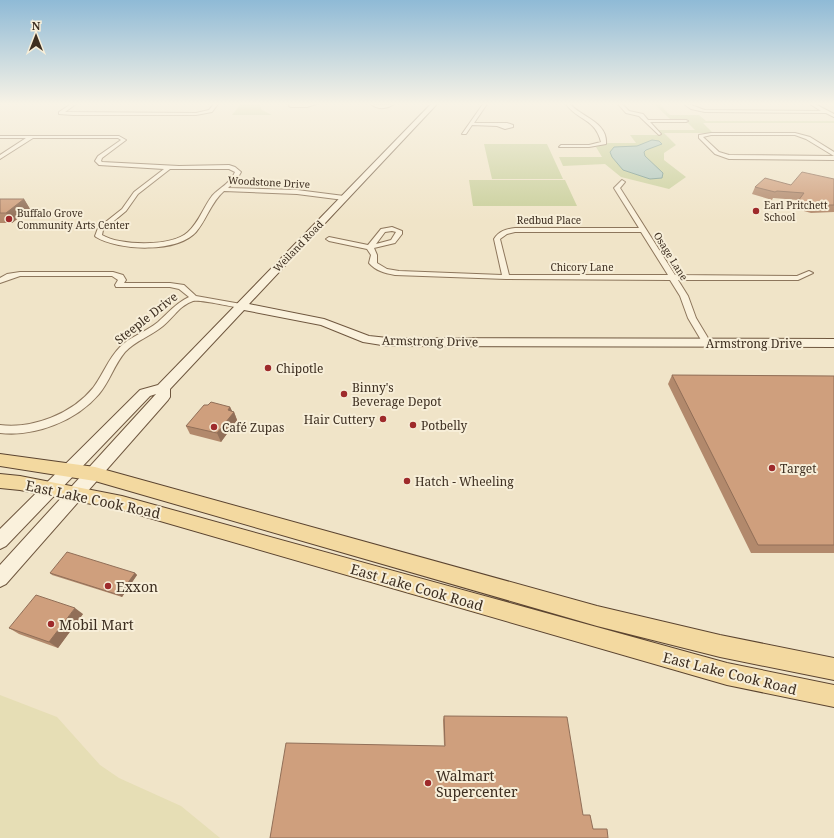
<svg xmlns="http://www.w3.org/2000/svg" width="834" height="838" font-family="'Noto Serif',serif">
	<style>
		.farmland { fill: #e6deb5 }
		.green { fill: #c9cf9b }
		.water { fill: #a9c4bc; stroke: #6f938a }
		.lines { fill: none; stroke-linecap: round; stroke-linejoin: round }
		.street-casing { stroke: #8d765c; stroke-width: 2 }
		.secondary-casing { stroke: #6f573f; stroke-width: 2 }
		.primary-casing { stroke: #5b4430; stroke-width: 2 }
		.street { fill: #faf1dc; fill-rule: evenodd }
		.secondary { fill: #faf1dc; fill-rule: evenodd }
		.primary { fill: #f3d9a0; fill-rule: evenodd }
		.wall { fill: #b2896c }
		.shaded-wall { fill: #916f58 }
		.building { fill: #cf9f7d; stroke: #916f58 }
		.poi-dot { fill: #9e2a2b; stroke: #f7eed8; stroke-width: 1.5 }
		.labels { text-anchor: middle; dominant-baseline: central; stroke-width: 4; stroke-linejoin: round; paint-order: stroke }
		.far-street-label { font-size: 10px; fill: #3d2e20; stroke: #f7eed8 }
		.far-poi-label { font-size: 10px; fill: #3d2e20; stroke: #f7eed8; text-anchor: start }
		.street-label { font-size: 12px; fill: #3d2e20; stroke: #f7eed8 }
		.poi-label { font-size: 12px; fill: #3d2e20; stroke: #f7eed8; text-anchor: start }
		.near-street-label { font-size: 14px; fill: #3d2e20; stroke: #f7eed8 }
		.near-poi-label { font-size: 14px; fill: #3d2e20; stroke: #f7eed8; text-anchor: start }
	</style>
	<rect width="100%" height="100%" fill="#f0e4c8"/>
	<path class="farmland" d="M0,695l57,22 43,48 19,13 62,28 39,32h-220z"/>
	<path class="green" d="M241,104h20l-1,2 2,4 10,5h-40z
		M654,104h5l11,11h29l7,6h128v2h-131l10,10h-49l12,12 -12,8v7l22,17 -17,12 -48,-12 -16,-13 -42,2 -4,-9h43l-6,-10 11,-4h29l-6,-8h31l-4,-5h38l-10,-10h-14z
		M484,144h63l16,35h-71z
		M469,180h96l12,26h-104z"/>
	<path class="water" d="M652,140l7,1 3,3 -16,6 -2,2 1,4 18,17 -1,5 -12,1 -27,-9 -11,-13 -2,-5 4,-5 23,-1z"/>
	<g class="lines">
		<defs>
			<path id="street" d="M71,104h5l-11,8 131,1 13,-3 5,-6h4l-6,8 -16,3h-123l-14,-1v-2z
				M290,104h26l-9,3h-16l-2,-1z
				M371,104l11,1 12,-1c-7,5 -16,6 -23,0z
				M483,104h4l-13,19h33l6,2v2l-8,2 -8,-3 -25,-1 -6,9h-4z
				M566,104h4c11,13 38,18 36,40l-17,3h-30l2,-2h28l12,-3c-6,-24 -23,-21 -35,-38z
				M618,104h4l7,7 14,3 5,6h38l2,1 -2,1h-36l11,12 -2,1 -20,-19 -13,-3z
				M684,104c7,0 14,4 21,6l116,1 -11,-7h5l19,10v3l-8,-4 -121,-1 -14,-3z
				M711,133h84l15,4 24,15v4l-28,-17 -11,-4h-84l-8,2 16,15 10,3 105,1v4l-105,-1 -14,-5 -16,-16v-3z
				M0,136h119l7,4 -24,18 -1,3 1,1 77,4 50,-1 6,2 6,5 -4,7 -9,9 69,2 47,6 3,2 -3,2 -47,-6 -73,-3c-13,11 -17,28 -28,41 -19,21 -77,19 -100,5l-1,-1 3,-8 24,-19 12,-17 30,-23 -65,-4 -4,-4 3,-5 23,-16 -3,-2h-85l-33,21v-4l26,-17h-26zM170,169h59l6,3c-4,11 -16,16 -23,24 -9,12 -13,26 -24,36 -16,15 -68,14 -86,3l1,-5 23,-19 12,-17z
				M622,180l3,2 -5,6 55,87 122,1 12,-5 4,2 -15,7h-120l10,16 8,22 15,25 -4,3 -3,-1 -16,-27 -8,-22 -10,-16 -164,-1 -111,-4c-10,-2 -19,-4 -26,-12l2,-8 -4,-6 -38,-8 -3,-2 3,-2 39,8 13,-16 11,-2 10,4v3l-7,9 -21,5 3,7v8l10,6 12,2 103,4 -8,-36c5,-8 12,-10 21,-11h124l-25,-40zM392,231l4,1 -5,8 -15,4 9,-12zM515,232h126l27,43h-159l-9,-36 7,-5z
				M20,272h93l10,3 3,5 -2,3h46l14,2 12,11 45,8 4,2 -4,2c-9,-1 -41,-9 -48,-7 -13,4 -20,17 -30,25 -12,10 -28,15 -38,26 -11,13 -15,29 -26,42 -23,27 -64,43 -99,39v-8c33,4 72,-11 93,-37 10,-13 15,-29 27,-41 11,-11 26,-15 38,-25 10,-9 18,-19 31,-25l-10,-8 -9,-2h-54l-1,-2 3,-5 -6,-4h-92l-20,7v-5l7,-4z"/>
			<path id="secondary" d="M431,104h6l-188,200 75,15 45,17 19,2 446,1v8l-446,-1 -25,-4 -42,-17 -77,-15 -74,79v8l-2,3 -162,184 -6,3v-22l156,-171 -6,2 -144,150 -6,3v-20l140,-139 18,-5z"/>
			<path id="primary" d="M0,454l95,13 502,139 123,29 114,23v22l-114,-23 -123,-31 -502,-145 -95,-15z
				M0,474l20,2 102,20 605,167 107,22v22l-107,-22 -605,-175 -102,-20 -20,-2z"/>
		</defs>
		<use href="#street" class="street-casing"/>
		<use href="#secondary" class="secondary-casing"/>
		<use href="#primary" class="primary-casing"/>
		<use href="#street" class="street"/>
		<use href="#secondary" class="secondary"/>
		<use href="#primary" class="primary"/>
	</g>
	<path class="wall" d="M834,179v33l-23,1 -18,-5 5,-8 -25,-2 -1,2 -20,-6 3,-7 36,-2z
		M0,199h24l6,10 -18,14h-12z
		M672,375l162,1v177h-83l-83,-169z
		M208,405l22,2 2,4 2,1 3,8 -16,22 -31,-8 -4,-8z
		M50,573h85l2,2 -15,22 -70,-22z
		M83,614l-25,34 -39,-14 -10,-6z
		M444,716l139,99 10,14 -149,-84 -1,-25z"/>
	<path class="shaded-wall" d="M24,199l6,10 -18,14 -6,-10z
		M230,407l3,6 1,-1 3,8 -16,22 -4,-9 11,-23z
		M135,573l2,2 -15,22 -3,-2z
		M75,608l8,6 -25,34 -9,-6z"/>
	<path class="building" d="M802,172l32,7v26h-19l-17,-4 6,-8 -27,-2 -2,1 -20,-5 10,-9 26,7z
		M0,199h24l-18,14h-6z
		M672,375l162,1v169h-76z
		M211,402l19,5 -2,3 6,2 -17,21 -31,-7 18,-21h4z
		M67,552l68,21 -16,22 -69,-22z
		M36,595l39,13 -26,34 -40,-14z
		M444,716l123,1 16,98h7l3,14h14l1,9h-338l16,-95 159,3z"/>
	<linearGradient id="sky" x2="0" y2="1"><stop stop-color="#8fbad6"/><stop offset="0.47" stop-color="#f8f3e6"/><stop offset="1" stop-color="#f8f3e6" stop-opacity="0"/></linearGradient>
	<rect width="834" height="221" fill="url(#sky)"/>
	<g class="poi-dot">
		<circle cx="756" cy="211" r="4"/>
		<circle cx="9" cy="219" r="4"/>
		<circle cx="268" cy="368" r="4"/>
		<circle cx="344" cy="394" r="4"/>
		<circle cx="383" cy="419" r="4"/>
		<circle cx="413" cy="425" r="4"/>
		<circle cx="214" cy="427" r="4"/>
		<circle cx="772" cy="468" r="4"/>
		<circle cx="407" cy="481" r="4"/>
		<circle cx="108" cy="586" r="4"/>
		<circle cx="51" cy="624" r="4"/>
		<circle cx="428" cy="783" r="4"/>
	</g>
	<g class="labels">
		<g class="far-street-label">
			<text transform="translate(269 182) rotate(3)">Woodstone Drive</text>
			<text x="549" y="220">Redbud Place</text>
			<text transform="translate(298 246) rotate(-46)">Weiland Road</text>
			<text transform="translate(671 256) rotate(58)">Osage Lane</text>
			<text x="582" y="267">Chicory Lane</text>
		</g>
		<g class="far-poi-label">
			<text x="764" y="205">Earl Pritchett<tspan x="764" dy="12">School</tspan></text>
			<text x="17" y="213">Buffalo Grove<tspan x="17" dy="12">Community Arts Center</tspan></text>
		</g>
		<g class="street-label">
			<text transform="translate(146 318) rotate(-38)">Steeple Drive</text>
			<text transform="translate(430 341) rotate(1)">Armstrong Drive</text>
			<text x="754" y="343">Armstrong Drive</text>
		</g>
		<g class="poi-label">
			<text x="276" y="368">Chipotle</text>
			<text x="352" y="387">Binny's<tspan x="352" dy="14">Beverage Depot</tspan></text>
			<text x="375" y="419" text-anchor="end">Hair Cuttery</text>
			<text x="421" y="425">Potbelly</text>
			<text x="222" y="427">Café Zupas</text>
			<text x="780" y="468">Target</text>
			<text x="415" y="481">Hatch - Wheeling</text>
		</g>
		<g class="near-street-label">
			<text transform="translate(93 499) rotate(12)">East Lake Cook Road</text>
			<text transform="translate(417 587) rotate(16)">East Lake Cook Road</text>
			<text transform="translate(730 673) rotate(14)">East Lake Cook Road</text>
		</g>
		<g class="near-poi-label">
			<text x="116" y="586">Exxon</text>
			<text x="59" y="624">Mobil Mart</text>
			<text x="436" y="775">Walmart<tspan x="436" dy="16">Supercenter</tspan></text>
		</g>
	</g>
	<g transform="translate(36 36)" stroke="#f7eed8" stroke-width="3" paint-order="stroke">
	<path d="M0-3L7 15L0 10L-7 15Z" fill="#3d2e20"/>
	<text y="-6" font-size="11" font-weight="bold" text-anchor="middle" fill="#3d2e20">N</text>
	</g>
</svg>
